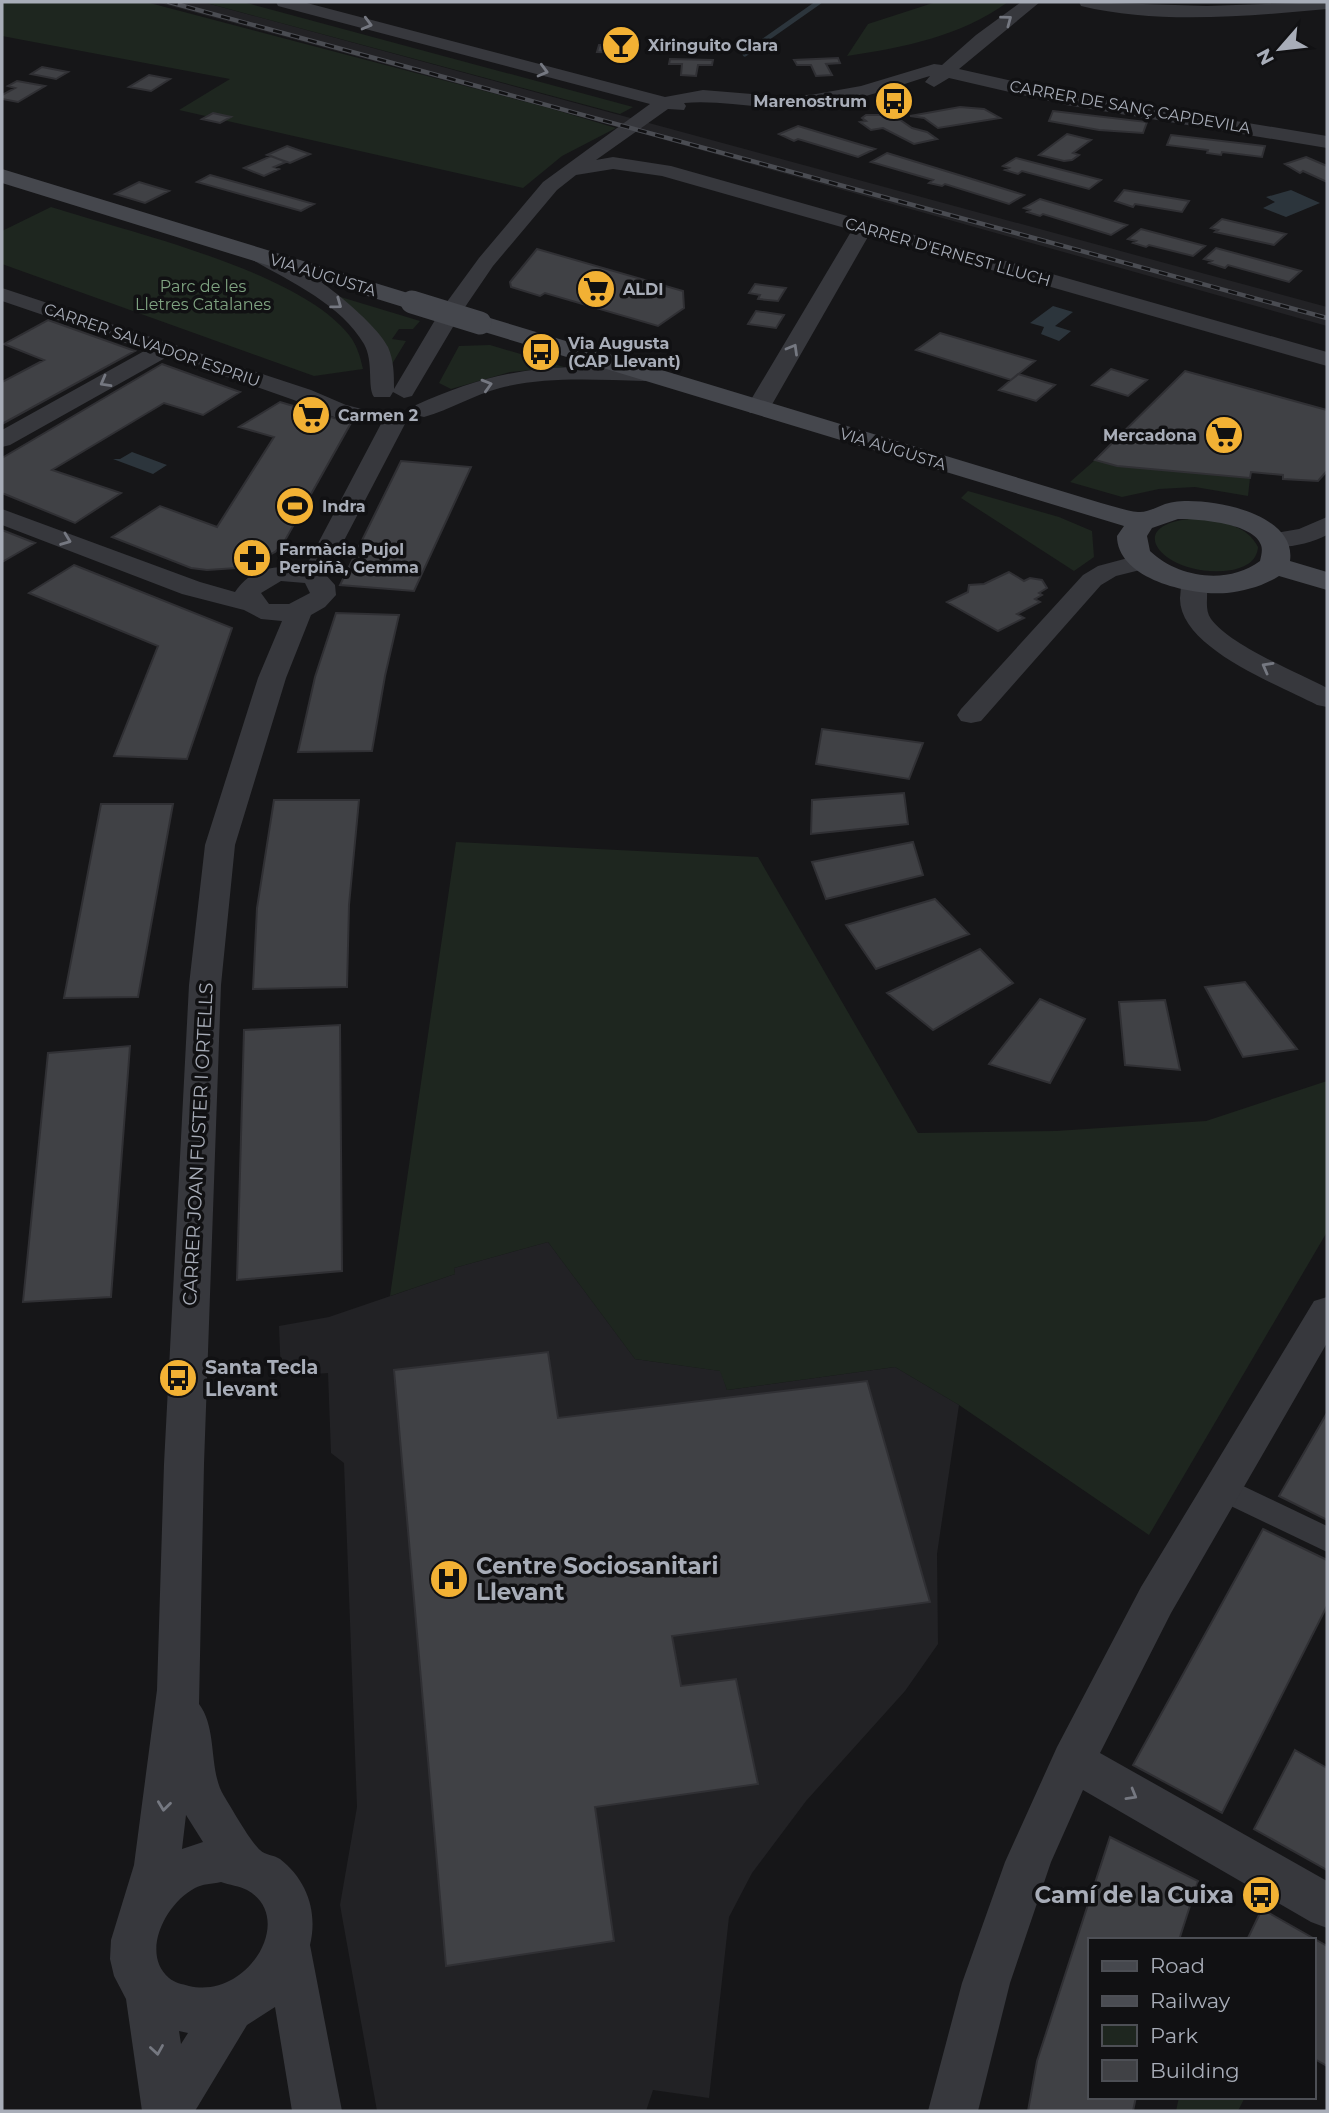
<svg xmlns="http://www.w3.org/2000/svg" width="1329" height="2113" font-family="Montserrat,sans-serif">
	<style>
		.built { fill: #222225 }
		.green { fill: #1e261f }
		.water { fill: #2c353c }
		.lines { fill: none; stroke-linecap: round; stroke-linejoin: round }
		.stream { stroke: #2c353c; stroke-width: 5 }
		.building { fill: #404145; stroke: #303034; stroke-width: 2 }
		.pedestrian { fill: #37383d; fill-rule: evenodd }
		.minor { fill: #37383d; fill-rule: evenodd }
		.secondary { fill: #45474d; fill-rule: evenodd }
		.rail-casing { stroke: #4a4c52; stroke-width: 4.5 }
		.rail { stroke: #111113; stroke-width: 2.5; stroke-dasharray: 9; stroke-linecap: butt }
		.secondary-bridge { stroke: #45474d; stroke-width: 23 }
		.oneway { stroke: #757881 }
		.labels { text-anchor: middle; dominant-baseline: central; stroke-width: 7; stroke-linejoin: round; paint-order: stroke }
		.far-poi-label { font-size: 16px; font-weight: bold; fill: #a8adb8; stroke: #111113; text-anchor: start }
		.far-street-label { font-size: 16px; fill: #a8adb8; stroke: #111113 }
		.far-park-label { font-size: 16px; fill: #7fa381; stroke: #111113 }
		.street-label { font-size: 19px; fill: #a8adb8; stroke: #111113 }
		.poi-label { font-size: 19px; font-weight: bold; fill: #a8adb8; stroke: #111113; text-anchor: start }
		.near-poi-label { font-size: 23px; font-weight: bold; fill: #a8adb8; stroke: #111113; text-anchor: start }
	</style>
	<rect width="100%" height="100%" fill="#161618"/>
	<path class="built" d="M156,2h47l1124,305v19l-680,-191z
		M548,1242l87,117 86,12 6,19 168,-23 64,38 -22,149 1,90 -33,47 -99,110 -54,72 -23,44 -20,181 -56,-8 -7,21h-269l-37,-206 17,-98 -13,-344 -13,-10 -3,-80 -47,4 -2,-51 50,-9 126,-43 -1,-6z"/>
	<path class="green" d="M2,2h144l403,106 67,20 -54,28 -39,32 -344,-78 51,-31 -228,-43z
		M203,2h40l390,105 -13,7z
		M936,2h72c-49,35 -103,45 -161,54l21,-32z
		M51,207c78,25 248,64 298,128 8,10 11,21 14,34l-49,7 -312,-112v-33z
		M334,295l86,26 -7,8h-14l-7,10 14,2 -14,23c-15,-30 -29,-50 -58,-69z
		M490,345l74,22 -54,5 -59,17 -12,-6 20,-37z
		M1095,460l22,6 133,12 -2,18 -53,-9 -36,2 -37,8 -52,-15z
		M968,491l91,26 33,14 2,26 -20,14 -113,-73z
		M1202,518c22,5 45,7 56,29 -1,14 -12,20 -26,23 -65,11 -120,-49 -30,-52z
		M456,842l302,15 160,276 138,-2 150,-10 121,-40v151l-178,303 -190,-130 -64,-38 -168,23 -7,-19 -85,-12 -87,-117 -94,26 1,6 -65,22z
		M1179,2097h66l-7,14h-62z"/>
	<path class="water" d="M1291,190l29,13 -34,14 -23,-9 12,-6 -9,-5z
		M1053,306l20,6 -18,14 16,5 -12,10 -18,-7 3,-7 -14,-4z
		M132,452l35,13 -14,9 -40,-15h7z"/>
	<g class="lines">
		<path class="stream" d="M745,54l74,-52"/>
	</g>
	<path class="building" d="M599,45l32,1 -1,4h3l-1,3 -35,-1z
		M838,58l2,5 -14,1 6,11 -16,1 -5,-11h-14l-3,-5z
		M670,59l43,1 -1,5h-14l-2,11 -15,-1 1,-11h-13z
		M42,67l26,5 -12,7 -25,-5z
		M149,75l21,4 -19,12 -22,-4z
		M17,81l28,5 -27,16 -16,-3v-4l13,-7 -7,-2z
		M960,107l24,2 16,9 -62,10 -14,-10 -14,-2z
		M1053,111l94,11 -4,11 -44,-3 -50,-9z
		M213,113l18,4 -11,6 -18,-4z
		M866,115h27l19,13 15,4 10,7 -23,5 -31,-16 -12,2 -11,-8 6,-1 -4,-3z
		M798,126l77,23 -17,8 -60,-18 -4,2 -15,-7z
		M1067,134l24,6 -18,13 6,2 -7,5 -8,1 -25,-6z
		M1171,135l94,11 -3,11 -40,-5 -1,3 -14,-2 1,-3 -41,-5z
		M287,146l23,8 -20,9 -23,-8z
		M887,153l137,42 -15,9 -64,-20 -3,2 -13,-3 4,-3 -62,-18z
		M271,156l15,6 -12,5 5,2 -15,7 -20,-8z
		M1306,157l21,9v16l-24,-11 -3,2 -15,-9z
		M1016,158l85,22 -12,9 -67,-18 -4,3 -13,-4 4,-2 -6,-2z
		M210,175l104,29 -13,7 -104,-29z
		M139,182l30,9 -24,12 -30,-9z
		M1124,190l65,11 -7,11 -47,-8 -2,3 -18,-6z
		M1040,199l87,26 -16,10 -68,-21 -3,2 -13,-4 3,-2 -6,-2z
		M1222,219l64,15 -12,11 -59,-13 3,-2 -7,-2z
		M1141,229l64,17 -12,10 -44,-11 -3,2 -13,-4 3,-2 -8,-2z
		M1216,248l85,23 -12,11 -61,-17 -3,3 -16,-5 3,-2 -8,-2z
		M537,249l146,42 1,17 -26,18 -113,-33 -5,3 -29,-9 -1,-5z
		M755,284l31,4 -8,13 -20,-2 2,-4 -11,-2z
		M756,311l28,4 -8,13 -28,-4z
		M48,320l87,31 -133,73v-42l42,-22 -40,-16z
		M940,333l95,28 -24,19 -95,-30z
		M162,364l78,28 -37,23 -39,-12 -112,67 69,23 -46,30 -73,-30v-35z
		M1111,369l36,11 -19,16 -36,-11z
		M1185,371l142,39v61l-9,10 -35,-2v-4l-32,-3 -1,6 -133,-12 -22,-6z
		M1018,374l37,11 -19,16 -37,-11z
		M280,402l71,21 -68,121 -8,8 -22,12 -16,4 -30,2 -16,-2 -79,-31 48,-31 57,21 57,-90 -35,-10z
		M401,461l70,6 -57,124 -74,-6z
		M2,530l33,13 -33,19z
		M74,565l158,63 -45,131 -73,-3 44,-110 -129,-53z
		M1009,572l15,9 6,-3 12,2 5,8 -8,5 3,2 -7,4 5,3 -23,12 7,4 -26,13 -51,-29 21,-10 1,-7 15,-1z
		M336,613l63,2 -14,61 -13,75 -74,1 17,-75z
		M822,729l101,14 -14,36 -93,-15z
		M904,793l4,31 -97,10 1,-34z
		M274,800h85l-10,105 -2,82 -94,2 4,-81z
		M101,804h72l-35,193 -74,1z
		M913,842l10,33 -97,24 -14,-37z
		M935,899l34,35 -93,35 -30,-44z
		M980,949l33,34 -80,47 -46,-37z
		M1245,982l52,67 -54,8 -38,-70z
		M1040,999l45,20 -35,64 -61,-19z
		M1165,1000l15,70 -55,-5 -6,-63z
		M340,1025l2,246 -105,9 7,-250z
		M130,1046l-19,251 -88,5 25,-249z
		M548,1352l10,66 309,-37 63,221 -258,34 9,50 55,-7 22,105 -163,23 19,134 -168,25 -52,-596z
		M1327,1413v107l-48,-24z
		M1263,1529l64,31v46l-105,207 -89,-48z
		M1295,1750l32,18v102l-73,-41z
		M1110,1837l88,44 -19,59h-90v157h47l-3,14h-105l9,-50z
		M1262,1909l65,37v120l-14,-8v-118h-66z"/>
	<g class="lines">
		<path class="pedestrian" d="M1222,1476l105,50v26l-115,-55 -5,-9 5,-9z"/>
		<path class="minor" d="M276,2h27l362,95 38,-7 85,7 28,-3 45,-8 73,-22 8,1 34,-30 45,-33h19l-81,67 107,24 261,43v12l-261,-43 -117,-27 -15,9 -9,-5 5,-6c-46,14 -94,33 -143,32 -34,0 -68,-8 -103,-5l2,3 -2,4 -16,-1 -72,51 17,-3 58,9 656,186v14l-458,-131 -99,173 -4,5h-16l-4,-5 106,-178 -190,-54 -49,-7 -37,6 -19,15 -64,76 -30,44 -51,86 -8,2 -11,-6 -3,5h-16c-7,-10 0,-35 -10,-53 -23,-40 -75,-63 -113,-85l-3,-4 3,-4c30,-8 123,67 137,96 6,14 6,27 6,42l47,-79 38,-52 64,-76 107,-78 -372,-98z
			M1079,2l128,4 120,-4v7c-79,7 -167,16 -246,-3z
			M2,288l309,102 35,15 28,7 4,5 -4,5c-26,7 -58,-15 -83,-23 -41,-15 -83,-28 -124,-42l-157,88 -8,2v-17l144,-80 -144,-49z
			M572,367h73l8,2 3,5 -3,5 -8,2c-48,-1 -98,-5 -145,7 -27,7 -50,22 -76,29l-8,-2 -4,-5 4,-5c51,-23 99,-37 156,-38z
			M394,415l8,2 4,5 -80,153 9,10 1,10 -11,12 -14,8 -25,63 -51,167 -14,140 -17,479 -5,240c19,25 9,66 25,92 8,13 26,45 36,54 5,5 14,5 20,9 27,21 38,53 30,86l32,166h-50l-17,-104 -28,18 -52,86h-53l-16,-112 -12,-23 -4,-17 1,-19 23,-75 23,-175 7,-226 25,-479 16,-140 53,-167 24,-57 -21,-2 -17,-9 -62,-16 -180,-69v-16l198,73 35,10c17,-25 41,-27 70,-24l77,-146 4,-5zM281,581l24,2 5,10 -21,11h-20l-8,-11zM186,1815l17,27 -21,7zM221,1882c8,3 19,4 26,8 50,27 1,110 -58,96 -7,-2 -14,-3 -20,-8 -29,-25 -3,-75 26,-90 7,-4 17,-4 26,-6zM179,2031l9,2 -7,11z
			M1327,517v18c-18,9 -43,15 -63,10l-4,-5 4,-5 35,-6z
			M1143,554l9,3 4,5 -4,5 -36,9 -15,9 -120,136 -10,2 -10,-2 -4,-6 4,-6 122,-134 15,-9z
			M1194,575l9,3c9,12 -1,28 8,41 20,27 86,53 116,69v19l-10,-2c-38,-20 -138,-57 -137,-107 1,-8 0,-14 5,-20z
			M1327,1297v46l-156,270 -71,140 227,128v47l-16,-6 -228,-132 -32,72 -41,121 -32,128h-50l34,-128 43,-121 52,-115 84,-160 173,-286z"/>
		<path class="secondary" d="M2,169l419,128 3,5 -3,5 -9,2 -9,-2 -401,-124z
			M480,315l621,188c12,3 25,8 37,9 12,1 24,-9 36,-10 36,-5 123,11 116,59l37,11v18l-48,-14c-16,10 -34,15 -52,17 -34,3 -110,-13 -110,-57l7,-10 -653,-198 -4,-5 4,-5zM1178,519c20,0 76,4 83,26 2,5 0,11 -1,16 -32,24 -82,17 -110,-10l-3,-15 5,-8z"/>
		<defs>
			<path id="rail" d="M169,2l1158,316"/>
		</defs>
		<use href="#rail" class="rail-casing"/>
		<use href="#rail" class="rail"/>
		<path class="secondary-bridge" d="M412,302l68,21"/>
	</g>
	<defs><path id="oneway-chevron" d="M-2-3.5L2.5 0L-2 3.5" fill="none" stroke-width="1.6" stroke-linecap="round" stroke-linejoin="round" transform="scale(1.75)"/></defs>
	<g class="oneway">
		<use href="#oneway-chevron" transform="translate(1007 20) rotate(-37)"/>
		<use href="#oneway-chevron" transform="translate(367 24) rotate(15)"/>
		<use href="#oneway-chevron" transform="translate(543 71) rotate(15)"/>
		<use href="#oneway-chevron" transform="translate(337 304) rotate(36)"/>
		<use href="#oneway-chevron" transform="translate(793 349) rotate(-60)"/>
		<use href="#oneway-chevron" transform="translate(105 382) rotate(151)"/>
		<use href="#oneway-chevron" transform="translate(487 385) rotate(-16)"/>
		<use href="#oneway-chevron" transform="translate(66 540) rotate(21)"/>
		<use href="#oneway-chevron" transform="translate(1267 667) rotate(-151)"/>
		<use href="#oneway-chevron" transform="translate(1132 1795) rotate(30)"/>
		<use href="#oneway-chevron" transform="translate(164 1806) rotate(97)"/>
		<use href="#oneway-chevron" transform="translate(157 2050) rotate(81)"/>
	</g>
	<defs>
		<symbol id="bar-disc" viewBox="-11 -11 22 22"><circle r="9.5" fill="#f2b134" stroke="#111113"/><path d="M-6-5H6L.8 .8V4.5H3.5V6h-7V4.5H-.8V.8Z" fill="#111"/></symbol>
		<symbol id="bus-disc" viewBox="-11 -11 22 22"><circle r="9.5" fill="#f2b134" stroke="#111113"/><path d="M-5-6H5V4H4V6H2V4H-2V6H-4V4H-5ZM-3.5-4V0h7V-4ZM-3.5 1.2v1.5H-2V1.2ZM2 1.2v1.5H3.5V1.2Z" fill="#111"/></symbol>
		<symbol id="supermarket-disc" viewBox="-11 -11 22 22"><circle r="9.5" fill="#f2b134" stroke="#111113"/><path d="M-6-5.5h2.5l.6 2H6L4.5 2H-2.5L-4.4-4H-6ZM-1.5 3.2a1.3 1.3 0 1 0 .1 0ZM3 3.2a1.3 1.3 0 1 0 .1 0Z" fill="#111"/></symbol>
		<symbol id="stadium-disc" viewBox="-11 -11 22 22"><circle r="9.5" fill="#f2b134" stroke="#111113"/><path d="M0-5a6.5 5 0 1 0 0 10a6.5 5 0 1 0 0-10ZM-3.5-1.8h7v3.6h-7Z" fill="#111"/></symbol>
		<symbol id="pharmacy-disc" viewBox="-11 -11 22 22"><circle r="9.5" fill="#f2b134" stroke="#111113"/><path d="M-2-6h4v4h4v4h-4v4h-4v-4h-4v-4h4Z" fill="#111"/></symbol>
		<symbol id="hospital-disc" viewBox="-11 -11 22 22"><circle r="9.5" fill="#f2b134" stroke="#111113"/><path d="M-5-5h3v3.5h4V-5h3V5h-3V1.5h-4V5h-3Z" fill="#111"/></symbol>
	</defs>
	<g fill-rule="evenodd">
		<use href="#bar-disc" x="599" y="23" width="44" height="44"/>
		<use href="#bus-disc" x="872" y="79" width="44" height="44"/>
		<use href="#supermarket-disc" x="574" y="267" width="44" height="44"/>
		<use href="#bus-disc" x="519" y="330" width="44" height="44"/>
		<use href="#supermarket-disc" x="289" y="393" width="44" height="44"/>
		<use href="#supermarket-disc" x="1202" y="413" width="44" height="44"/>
		<use href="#stadium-disc" x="273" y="484" width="44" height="44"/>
		<use href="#pharmacy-disc" x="230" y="536" width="44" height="44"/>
		<use href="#bus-disc" x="156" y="1356" width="44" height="44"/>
		<use href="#hospital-disc" x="427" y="1557" width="44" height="44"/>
		<use href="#bus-disc" x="1239" y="1873" width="44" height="44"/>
	</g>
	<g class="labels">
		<g class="far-poi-label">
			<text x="648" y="45">Xiringuito Clara</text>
			<text x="867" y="101" text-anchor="end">Marenostrum</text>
			<text x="623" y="289">ALDI</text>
			<text x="568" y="343">Via Augusta<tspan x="568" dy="18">(CAP Llevant)</tspan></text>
			<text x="338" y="415">Carmen 2</text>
			<text x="1197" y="435" text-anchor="end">Mercadona</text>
			<text x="322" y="506">Indra</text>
			<text x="279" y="549">Farmàcia Pujol<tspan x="279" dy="18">Perpiñà, Gemma</tspan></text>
		</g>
		<g class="far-street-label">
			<text transform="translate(1130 107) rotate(10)">CARRER DE SANÇ CAPDEVILA</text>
			<text transform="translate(948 252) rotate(16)">CARRER D'ERNEST LLUCH</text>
			<text transform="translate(323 275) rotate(17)">VIA AUGUSTA</text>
			<text transform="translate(152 345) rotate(19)">CARRER SALVADOR ESPRIU</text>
			<text transform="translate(893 449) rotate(17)">VIA AUGUSTA</text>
		</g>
		<g class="far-park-label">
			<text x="203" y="286">Parc de les<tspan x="203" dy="18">Lletres Catalanes</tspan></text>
		</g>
		<g class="street-label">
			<text transform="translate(198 1144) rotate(-87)">CARRER JOAN FUSTER I ORTELLS</text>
		</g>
		<g class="poi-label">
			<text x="205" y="1367">Santa Tecla<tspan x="205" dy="22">Llevant</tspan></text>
		</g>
		<g class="near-poi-label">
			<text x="476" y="1566">Centre Sociosanitari<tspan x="476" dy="26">Llevant</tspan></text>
			<text x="1234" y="1895" text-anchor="end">Camí de la Cuixa</text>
		</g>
	</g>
	<rect width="1329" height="2113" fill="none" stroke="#a8adb8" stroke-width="7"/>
	<rect x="1088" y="1938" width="228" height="161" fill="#111113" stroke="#4d4f55" stroke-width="2"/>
	<rect x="1102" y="1961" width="35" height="10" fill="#45474d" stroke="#4d4f55" stroke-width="2"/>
	<text x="1150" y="1973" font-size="21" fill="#a8adb8">Road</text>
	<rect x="1102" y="1996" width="35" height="10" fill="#4a4c52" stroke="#4d4f55" stroke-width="2"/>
	<text x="1150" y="2008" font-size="21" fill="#a8adb8">Railway</text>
	<rect x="1102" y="2025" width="35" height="21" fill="#1e261f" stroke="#4d4f55" stroke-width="2"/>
	<text x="1150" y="2043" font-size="21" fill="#a8adb8">Park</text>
	<rect x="1102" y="2060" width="35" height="21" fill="#404145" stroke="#4d4f55" stroke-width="2"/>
	<text x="1150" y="2078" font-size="21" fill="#a8adb8">Building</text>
	<g transform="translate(1280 49) rotate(242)" stroke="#111113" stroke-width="5" paint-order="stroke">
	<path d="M0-5L12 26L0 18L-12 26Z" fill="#a8adb8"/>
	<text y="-10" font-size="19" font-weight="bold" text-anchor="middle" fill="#a8adb8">N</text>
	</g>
</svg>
